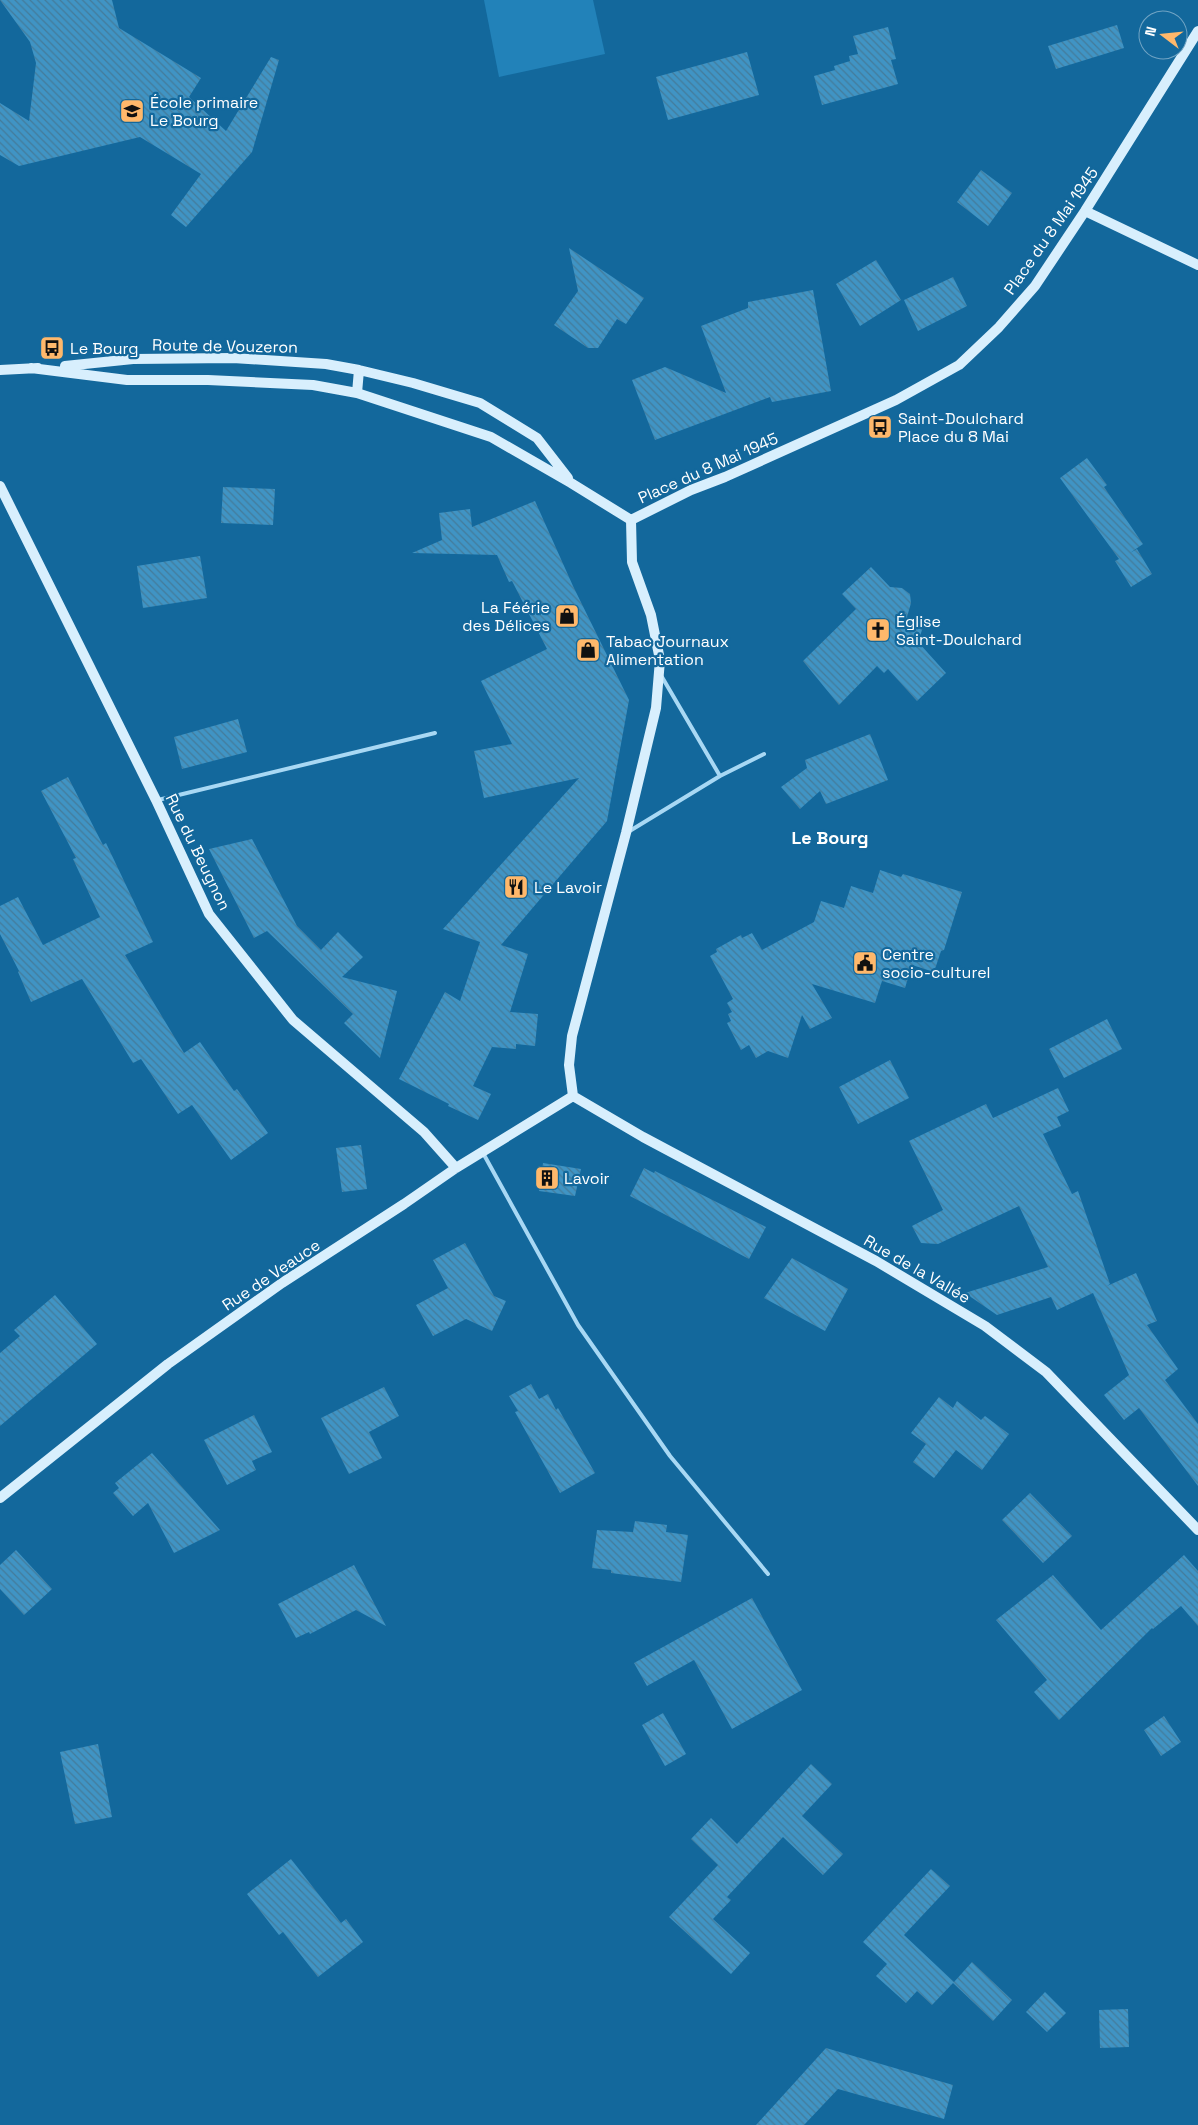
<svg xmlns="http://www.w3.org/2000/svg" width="1198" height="2125" font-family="'Space Grotesk',sans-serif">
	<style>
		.pitch { fill: #2282b9 }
		.building { fill: url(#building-back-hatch) }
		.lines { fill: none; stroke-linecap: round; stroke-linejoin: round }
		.lane { stroke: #a8d8f4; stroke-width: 4 }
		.secondary { stroke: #d8effd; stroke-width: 10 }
		.labels { text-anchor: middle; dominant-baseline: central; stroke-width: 4.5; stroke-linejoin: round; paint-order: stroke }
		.poi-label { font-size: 16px; fill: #fff; stroke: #13689c; text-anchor: start }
		.street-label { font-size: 16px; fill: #fff; stroke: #13689c }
		.neighbourhood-label { font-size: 18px; font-weight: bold; fill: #fff; stroke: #13689c }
	</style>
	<defs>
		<pattern id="building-back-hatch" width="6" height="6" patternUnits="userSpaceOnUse" patternTransform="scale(1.25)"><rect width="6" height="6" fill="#4094c4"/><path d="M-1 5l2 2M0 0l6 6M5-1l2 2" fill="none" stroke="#447b9a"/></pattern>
	</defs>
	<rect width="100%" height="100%" fill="#13689c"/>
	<path class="pitch" d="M484,0h109l12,54 -106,23z"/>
	<path class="building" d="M0,0h112l7,28 82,50 -12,19 37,34 45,-74 8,3 -27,92 -66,75 -15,-12 30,-41 -61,-37 -121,29 -19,-11v-52l29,18 7,-58 -6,-21z
		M1117,25l7,23 -68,21 -8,-23z
		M888,27l8,32 -5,1 7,24 -76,21 -8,-29 21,-6 -1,-4 16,-5 -1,-5 9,-2 -5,-18z
		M747,52l12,43 -91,25 -12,-43z
		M981,170l31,23 -24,33 -31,-24z
		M569,248l75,50 -18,26 -9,-5 -19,29h-10l-34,-23 24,-34z
		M876,260l25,40 -41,26 -24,-42z
		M953,277l14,29 -49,25 -14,-31z
		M813,290l18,101 -59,11 -2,-5 -115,43 -23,-60 33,-13 61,26 -25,-67 47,-18v-6z
		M1087,458l20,27 -3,2 39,57 -13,9 7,-4 15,25 -21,13 -16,-26 4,-2 -59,-81z
		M223,487l52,2 -2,36 -52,-2z
		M535,501l38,85 56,114 -22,121 -106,124 27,9 -18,58 28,2 -3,32 -19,-2v5l-24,-2 -19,39 18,8 -13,26 -30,-14 1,-2 -50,-25 46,-87 15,9 20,-59 -37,-13 136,-151 -95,20 -10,-47 38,-7 -31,-63 66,-32 -35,-68 -3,1 -12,-27 -85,-2 30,-13 -3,-27 31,-4 2,18z
		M200,556l7,42 -64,10 -6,-42z
		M871,567l19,20 12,1 8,6 1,9 -4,14 16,10 -5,15 28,31 -29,28 -29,-32 -4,4 -7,-7 -38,39 -36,-44 53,-52 -14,-15z
		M238,719l9,33 -65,17 -8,-32z
		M870,734l18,46 -62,24 -6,-13 -20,18 -19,-22 26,-19 -2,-8z
		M68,777l35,68 3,-2 47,99 -28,13 59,98 16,-11 34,49 3,-2 31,44 -37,27 -39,-55 -14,9 -37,-55 -8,4 -51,-84 -51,23 -13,-30 1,-1 -19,-37v-28l18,-9 25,48 57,-28 -27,-58 3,-1 -35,-67z
		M252,839l45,87 24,24 17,-18 25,25 -21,20 55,14 -17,67 -36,-35 9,-9 -86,-83 -13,7 -45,-89z
		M880,870l21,7 2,-3 59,18 -18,58 -3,1 -7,21 -22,-7 -7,23 -23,-7 -7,22 -63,-19 20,34 -22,11 -8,-14 -14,43 -20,-7 -12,7 -7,-13 -8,5 -14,-27 4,-2 -3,-7 4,-2 -5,-9 6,-4 -23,-43 7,-4 -1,-3 25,-14 1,3 10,-5 10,17 52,-28 7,-21 23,7 7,-22 22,7z
		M1107,1019l15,30 -58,29 -15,-29z
		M890,1060l19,38 -51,26 -19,-37z
		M1058,1088l11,23 -12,6 4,9 -18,8 29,60 6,-3 32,93 -3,2 29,-13 21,48 -10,4 31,44 -13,11 33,44v62l-59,-78 -15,12 -20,-25 25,-20 -36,-82 -36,17 -6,-13 -54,18 -32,-22 83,-26 -29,-61 -81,38 -17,-1 -9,-17 31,-16 -34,-69 77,-37 7,14z
		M361,1145l6,44 -25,3 -6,-44z
		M543,1163l38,6 -6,27 -36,-5z
		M644,1168l10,5 1,-2 111,56 -17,32 -119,-63z
		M465,1243l29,53 12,5 -14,30 -26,-12 -33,17 -17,-31 32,-17 -15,-28z
		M792,1258l56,31 -23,42 -61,-33z
		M55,1295l42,49 -97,82v-73l20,-17 -6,-6z
		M531,1384l8,15 9,-5 8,16 2,-2 37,65 -35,20 -45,-81 3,-1 -9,-15z
		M384,1387l15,29 -30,16 13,26 -33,16 -28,-56z
		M939,1397l14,11 4,-7 24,19 4,-4 24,18 -27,36 -26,-20 -22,28 -21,-16 13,-18 -15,-11z
		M254,1415l18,37 -20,9 4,9 -29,15 -23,-45z
		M152,1453l68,77 -46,23 -26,-50 -15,13 -20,-23 6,-5 -4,-5z
		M1030,1493l42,43 -29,27 -41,-43z
		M635,1521l32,4 -1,7 22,3 -7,47 -70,-9v-3l-19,-2 5,-38 36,2z
		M16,1550l36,39 -28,26 -24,-26v-24z
		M1184,1555l14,16v55l-17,-20 -28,23 -1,-1 -93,92 -25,-28 13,-12 -51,-60 57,-45 48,55z
		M354,1565l32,61 -30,-16 -46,24 -1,-2 -13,6 -18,-34z
		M752,1598l50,92 -70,39 -38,-69 -47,26 -13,-23z
		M663,1713l23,41 -21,12 -23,-41z
		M1164,1716l17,26 -20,14 -17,-26z
		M98,1744l14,73 -37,7 -15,-72z
		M811,1764l21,20 -30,32 41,38 -20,21 -40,-38 -56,60 4,3 -18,19 37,34 -19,21 -62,-57 49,-52 -27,-26 20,-21 26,26z
		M291,1859l50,64 5,-4 17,23 -45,35 -35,-45 -4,3 -32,-41z
		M931,1869l19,17 -46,49 50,47 18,-20 40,38 -19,21 -40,-38 -21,22 -15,-14 -11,12 -30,-27 11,-12 -24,-22z
		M1045,1992l21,21 -19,19 -21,-20z
		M1128,2009l1,38 -29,1 -1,-38z
		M826,2048l127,37 -9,34 -106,-30 -34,36h-48z"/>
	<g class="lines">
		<path class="lane" d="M720,776l44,-22
			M158,800l277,-67
			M628,832l92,-56 -58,-99
			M483,1153l95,172 92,131 98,118"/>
		<path class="secondary" d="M1085,211l113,54
			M65,366l68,-7 100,-1 93,6 33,6 54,13 67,20 57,35 31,40
			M31,368l96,12h81l105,5 44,8 134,44 80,46 60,37
			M0,370l38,-2
			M357,393l2,-23
			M0,486l156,314 53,114 84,106 131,112 32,36
			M631,520l60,-30 34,-13 171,-77 63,-35 40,-38 36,-41 50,-75 113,-180
			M573,1096l70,41 233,124 109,65 61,46 152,158
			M573,1096l-4,-31 3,-29 54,-203 30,-125 4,-48 -9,-45 -19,-53 -1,-42
			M0,1498l168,-134 114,-81 122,-79 52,-36 117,-72"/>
	</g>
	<defs>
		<symbol id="school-square" viewBox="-11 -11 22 22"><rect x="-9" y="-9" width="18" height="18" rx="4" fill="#ffb86b" stroke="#13689c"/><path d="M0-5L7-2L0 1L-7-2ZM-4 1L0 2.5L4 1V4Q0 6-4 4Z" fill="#111"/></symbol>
		<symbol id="bus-square" viewBox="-11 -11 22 22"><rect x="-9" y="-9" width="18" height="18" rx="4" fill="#ffb86b" stroke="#13689c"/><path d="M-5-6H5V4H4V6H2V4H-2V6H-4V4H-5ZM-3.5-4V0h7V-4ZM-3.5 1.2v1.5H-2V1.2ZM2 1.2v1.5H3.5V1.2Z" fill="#111"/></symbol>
		<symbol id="shop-square" viewBox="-11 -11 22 22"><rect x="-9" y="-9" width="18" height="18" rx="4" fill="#ffb86b" stroke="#13689c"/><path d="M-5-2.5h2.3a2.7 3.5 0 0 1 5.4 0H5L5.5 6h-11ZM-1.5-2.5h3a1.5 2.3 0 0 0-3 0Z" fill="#111"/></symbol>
		<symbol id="church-square" viewBox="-11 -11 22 22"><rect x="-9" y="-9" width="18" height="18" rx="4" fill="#ffb86b" stroke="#13689c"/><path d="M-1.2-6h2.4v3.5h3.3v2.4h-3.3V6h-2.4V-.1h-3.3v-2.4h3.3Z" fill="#111"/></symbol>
		<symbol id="restaurant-square" viewBox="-11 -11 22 22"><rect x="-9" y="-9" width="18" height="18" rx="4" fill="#ffb86b" stroke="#13689c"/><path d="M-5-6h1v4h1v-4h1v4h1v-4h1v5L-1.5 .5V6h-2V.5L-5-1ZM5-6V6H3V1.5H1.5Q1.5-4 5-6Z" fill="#111"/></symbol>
		<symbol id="civic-square" viewBox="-11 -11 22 22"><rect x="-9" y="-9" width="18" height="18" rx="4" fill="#ffb86b" stroke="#13689c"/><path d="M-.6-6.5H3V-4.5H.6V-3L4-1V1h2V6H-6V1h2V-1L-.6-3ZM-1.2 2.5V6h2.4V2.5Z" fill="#111"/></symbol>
		<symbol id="building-square" viewBox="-11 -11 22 22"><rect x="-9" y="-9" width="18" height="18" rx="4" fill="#ffb86b" stroke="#13689c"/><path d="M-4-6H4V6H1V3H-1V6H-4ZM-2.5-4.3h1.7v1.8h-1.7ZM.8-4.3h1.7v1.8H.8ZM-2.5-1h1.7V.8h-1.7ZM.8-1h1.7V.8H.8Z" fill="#111"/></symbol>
	</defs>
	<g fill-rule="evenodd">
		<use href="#school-square" x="118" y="97" width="28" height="28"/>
		<use href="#bus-square" x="38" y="334" width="28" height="28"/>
		<use href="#bus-square" x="866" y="413" width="28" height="28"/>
		<use href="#shop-square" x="553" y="602" width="28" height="28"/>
		<use href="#church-square" x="864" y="616" width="28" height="28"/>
		<use href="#shop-square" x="574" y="636" width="28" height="28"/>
		<use href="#restaurant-square" x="502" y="873" width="28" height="28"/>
		<use href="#civic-square" x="851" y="949" width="28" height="28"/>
		<use href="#building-square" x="533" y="1164" width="28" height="28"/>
	</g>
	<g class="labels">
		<g class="poi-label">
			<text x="150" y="102">École primaire<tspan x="150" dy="18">Le Bourg</tspan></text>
			<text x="70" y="348">Le Bourg</text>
			<text x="898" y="418">Saint-Doulchard<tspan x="898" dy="18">Place du 8 Mai</tspan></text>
			<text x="550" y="607" text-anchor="end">La Féérie<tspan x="550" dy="18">des Délices</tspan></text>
			<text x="896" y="621">Église<tspan x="896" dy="18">Saint-Doulchard</tspan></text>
			<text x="606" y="641">Tabac Journaux<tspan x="606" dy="18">Alimentation</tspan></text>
			<text x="534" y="887">Le Lavoir</text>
			<text x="882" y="954">Centre<tspan x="882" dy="18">socio-culturel</tspan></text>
			<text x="564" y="1178">Lavoir</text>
		</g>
		<g class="street-label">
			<text transform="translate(1051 231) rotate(-55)">Place du 8 Mai 1945</text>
			<text transform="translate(225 346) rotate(1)">Route de Vouzeron</text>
			<text transform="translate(708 468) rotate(-24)">Place du 8 Mai 1945</text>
			<text transform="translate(198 852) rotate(64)">Rue du Beugnon</text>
			<text transform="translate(917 1269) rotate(30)">Rue de la Vallée</text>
			<text transform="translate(271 1275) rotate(-34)">Rue de Veauce</text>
		</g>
		<g class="neighbourhood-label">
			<text x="830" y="837">Le Bourg</text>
		</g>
	</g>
	<g transform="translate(1163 35) rotate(286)"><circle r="24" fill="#13689c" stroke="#71a4c4"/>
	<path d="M0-4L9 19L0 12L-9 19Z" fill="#ffb86b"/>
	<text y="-8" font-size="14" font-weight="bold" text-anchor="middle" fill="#ffffff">N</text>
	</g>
</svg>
